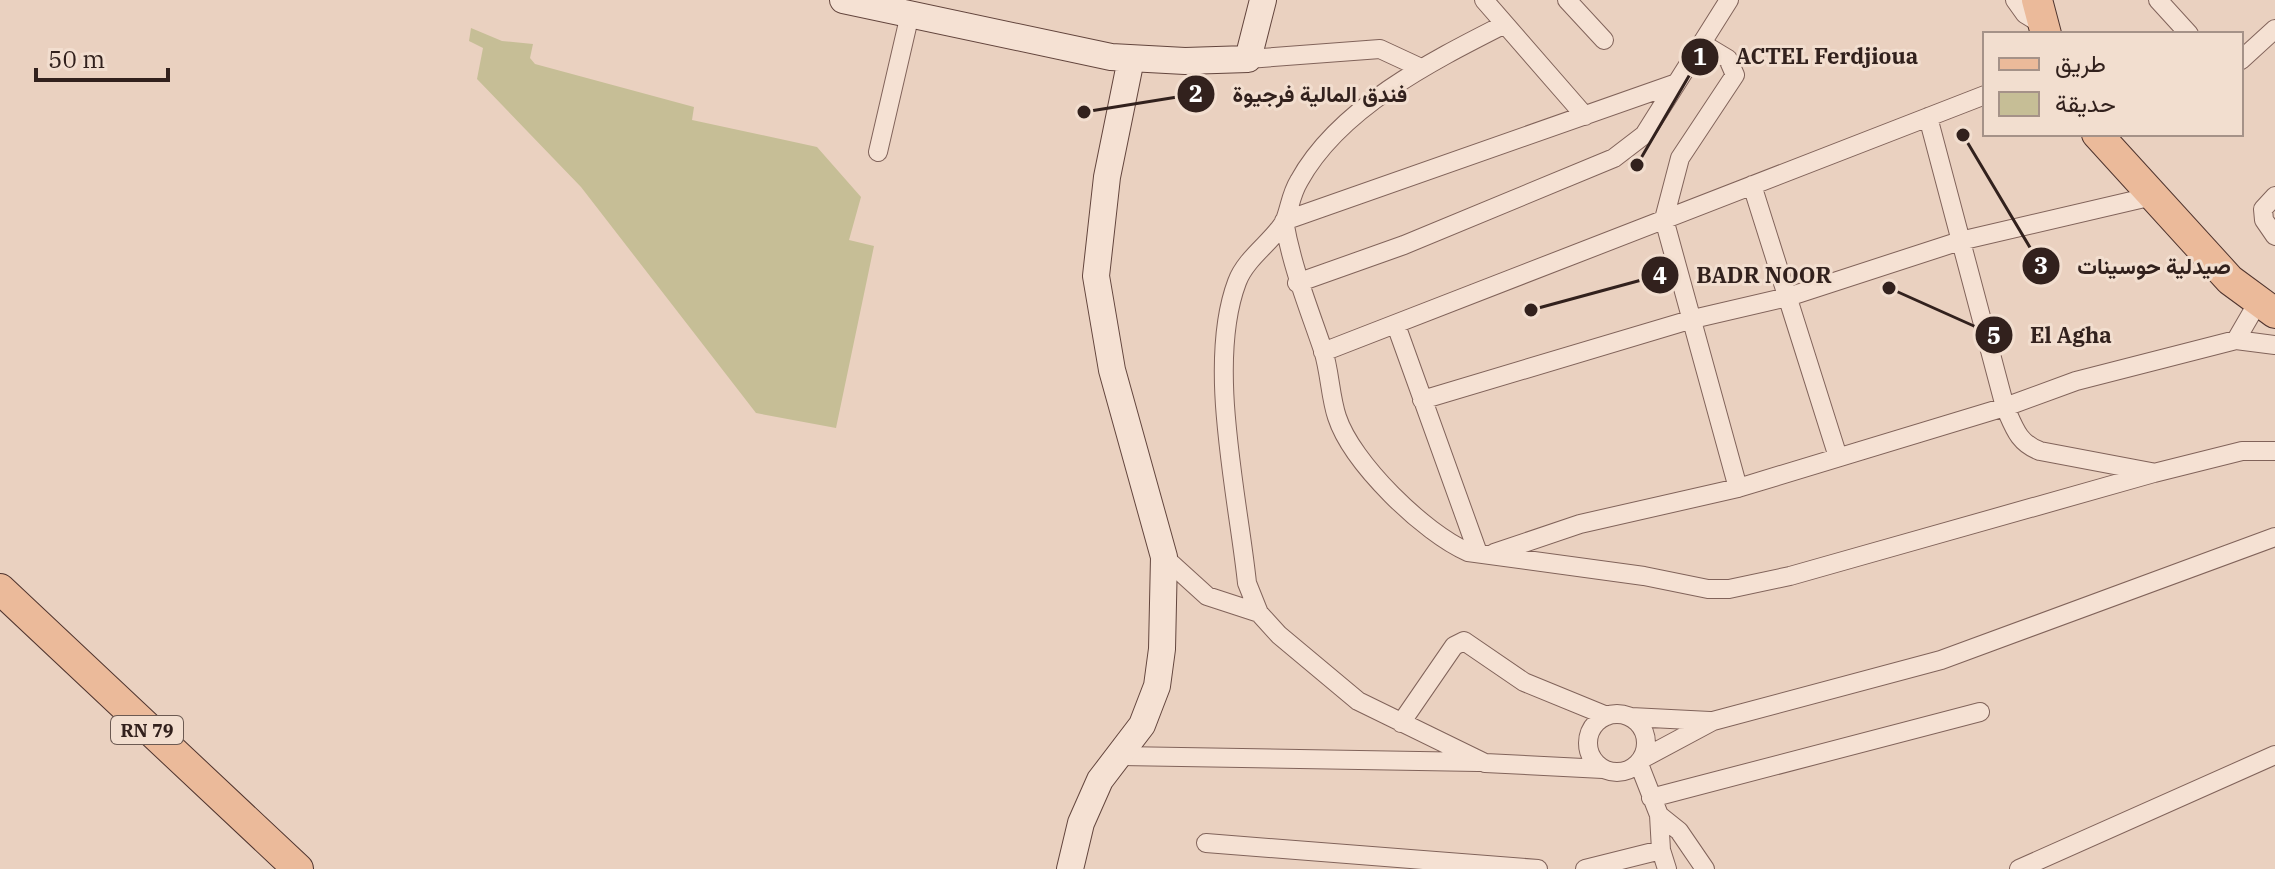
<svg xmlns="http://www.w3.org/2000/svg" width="2275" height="869" font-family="'IBM Plex Serif',Vazirmatn,serif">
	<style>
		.green { fill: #c6be96 }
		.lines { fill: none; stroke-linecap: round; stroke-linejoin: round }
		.minor-casing { stroke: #81635a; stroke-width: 20 }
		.secondary-casing { stroke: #63453d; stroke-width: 28 }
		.primary-casing { stroke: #4f342e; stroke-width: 32 }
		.minor { stroke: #f5e1d3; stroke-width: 18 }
		.secondary { stroke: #f5e1d3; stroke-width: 26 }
		.primary { stroke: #ebba9a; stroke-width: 30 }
		.labels { text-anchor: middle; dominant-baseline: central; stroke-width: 6; stroke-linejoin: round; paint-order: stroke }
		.shield { fill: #f2decf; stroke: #6c5a52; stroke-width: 2 }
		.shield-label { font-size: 18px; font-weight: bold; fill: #32211d }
		.leader { fill: none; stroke: #32211d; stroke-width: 3 }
		.callout-dot { fill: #32211d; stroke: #f2decf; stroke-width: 3 }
		.mark-label { font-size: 24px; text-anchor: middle; font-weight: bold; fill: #fff }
		.callout-label { font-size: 22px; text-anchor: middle; font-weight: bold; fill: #32211d; stroke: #f2decf; stroke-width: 6; stroke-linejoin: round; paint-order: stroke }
	</style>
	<rect width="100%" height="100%" fill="#ead1c0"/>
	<path class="green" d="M471,28l31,13 31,3 -3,14 5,6 159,43 -2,13 125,27 44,50 -12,43 25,6 -38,182 -80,-15 -175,-226 -104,-108 6,-31 -14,-7z"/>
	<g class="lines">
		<defs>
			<path id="minor" d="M1484,0l101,116
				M1567,0l37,40
				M2015,0l10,14 18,11
				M2158,0l31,34
				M1503,25c-71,36 -164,83 -204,156 -8,13 -9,26 -14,39 -9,19 -39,37 -48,62 -31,82 1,214 10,301l12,30 20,22 79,66 127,62 118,6
				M1703,44l25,15 7,16 -55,83 -16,61 74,269
				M1248,59l132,-10 41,19
				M2241,60l34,-31
				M1674,84l-390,137c8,46 24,85 39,129 7,22 7,46 14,67 15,46 87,116 131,135l176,24 64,13h21l61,-13 364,-103 88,-22h33
				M1928,117l77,290c9,20 13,36 35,44l111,21
				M878,152l32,-138
				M1752,185l86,272
				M2275,196l-12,13 1,11 11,16
				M1297,283l107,-38 210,-87 30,-23 85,-135
				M1396,325l82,228
				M2236,340l22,-38
				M1323,352l662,-257
				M1422,400l271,-81 95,-22 172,-56 193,-45
				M1494,553l86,-29 158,-36 267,-81 71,-26 160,-41 39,5
				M1164,557l43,39 52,17
				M1588 743a29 29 0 1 1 58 0a29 29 0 1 1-58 0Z
				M1631,717l79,4
				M1401,723l53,-77 10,-5 60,41 83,34
				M1121,756l357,6
				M1642,759l71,-38 228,-61 334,-123
				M1639,764l20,51 2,35 6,19
				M1651,798l329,-86
				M1659,815l20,16 26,38
				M1206,843l332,26
				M1585,869l76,-19
				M2019,869l256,-114"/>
			<path id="secondary" d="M843,0l268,57 74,4 63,-2 15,-59
				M1070,869l11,-46 19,-43 42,-55 15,-39 5,-37 2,-92 -52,-187 -16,-94 11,-99 24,-118"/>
			<path id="primary" d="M2037,0l9,34
				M2097,134l133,146 45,33
				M0,589l298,280"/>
		</defs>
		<use href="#minor" class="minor-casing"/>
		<use href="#secondary" class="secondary-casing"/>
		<use href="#primary" class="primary-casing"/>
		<use href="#minor" class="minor"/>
		<use href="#secondary" class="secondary"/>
		<use href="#primary" class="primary"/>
	</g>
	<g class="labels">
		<rect class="shield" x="111" y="716" width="72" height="28" rx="6"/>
		<g class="shield-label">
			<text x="147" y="730">RN 79</text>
		</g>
	</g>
	<path class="leader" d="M1637 165L1700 57M1084 112L1196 94M1963 135L2041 266M1531 310L1660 275M1889 288L1994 335"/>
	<g class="callout-dot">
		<circle cx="1637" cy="165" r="8"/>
		<circle cx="1084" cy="112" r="8"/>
		<circle cx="1963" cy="135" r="8"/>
		<circle cx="1531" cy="310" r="8"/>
		<circle cx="1889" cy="288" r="8"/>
		<circle cx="1700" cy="57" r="20"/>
		<circle cx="1196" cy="94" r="20"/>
		<circle cx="2041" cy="266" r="20"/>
		<circle cx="1660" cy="275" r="20"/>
		<circle cx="1994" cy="335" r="20"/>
	</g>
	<g class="mark-label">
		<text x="1700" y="65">1</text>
		<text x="1196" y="102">2</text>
		<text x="2041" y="274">3</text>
		<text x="1660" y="284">4</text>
		<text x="1994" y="344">5</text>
	</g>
	<g class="callout-label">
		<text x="1827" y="64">ACTEL Ferdjioua</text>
		<text x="1320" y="102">فندق المالية فرجيوة</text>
		<text x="2154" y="274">صيدلية حوسينات</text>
		<text x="1764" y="283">BADR NOOR</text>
		<text x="2071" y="343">El Agha</text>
	</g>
	<rect x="1983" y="32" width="260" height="104" fill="#f2decf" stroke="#a59288" stroke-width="2"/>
	<rect x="1999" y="58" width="40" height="12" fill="#ebba9a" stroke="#a59288" stroke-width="2"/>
	<text x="2055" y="72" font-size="24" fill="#32211d">طريق</text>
	<rect x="1999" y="92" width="40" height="24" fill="#c6be96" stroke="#a59288" stroke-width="2"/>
	<text x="2055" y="112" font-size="24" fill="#32211d">حديقة</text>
	<path d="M36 68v12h132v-12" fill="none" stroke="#32211d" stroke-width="4"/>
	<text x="48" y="68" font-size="24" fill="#32211d" stroke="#f2decf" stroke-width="6" paint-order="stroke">50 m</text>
</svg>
